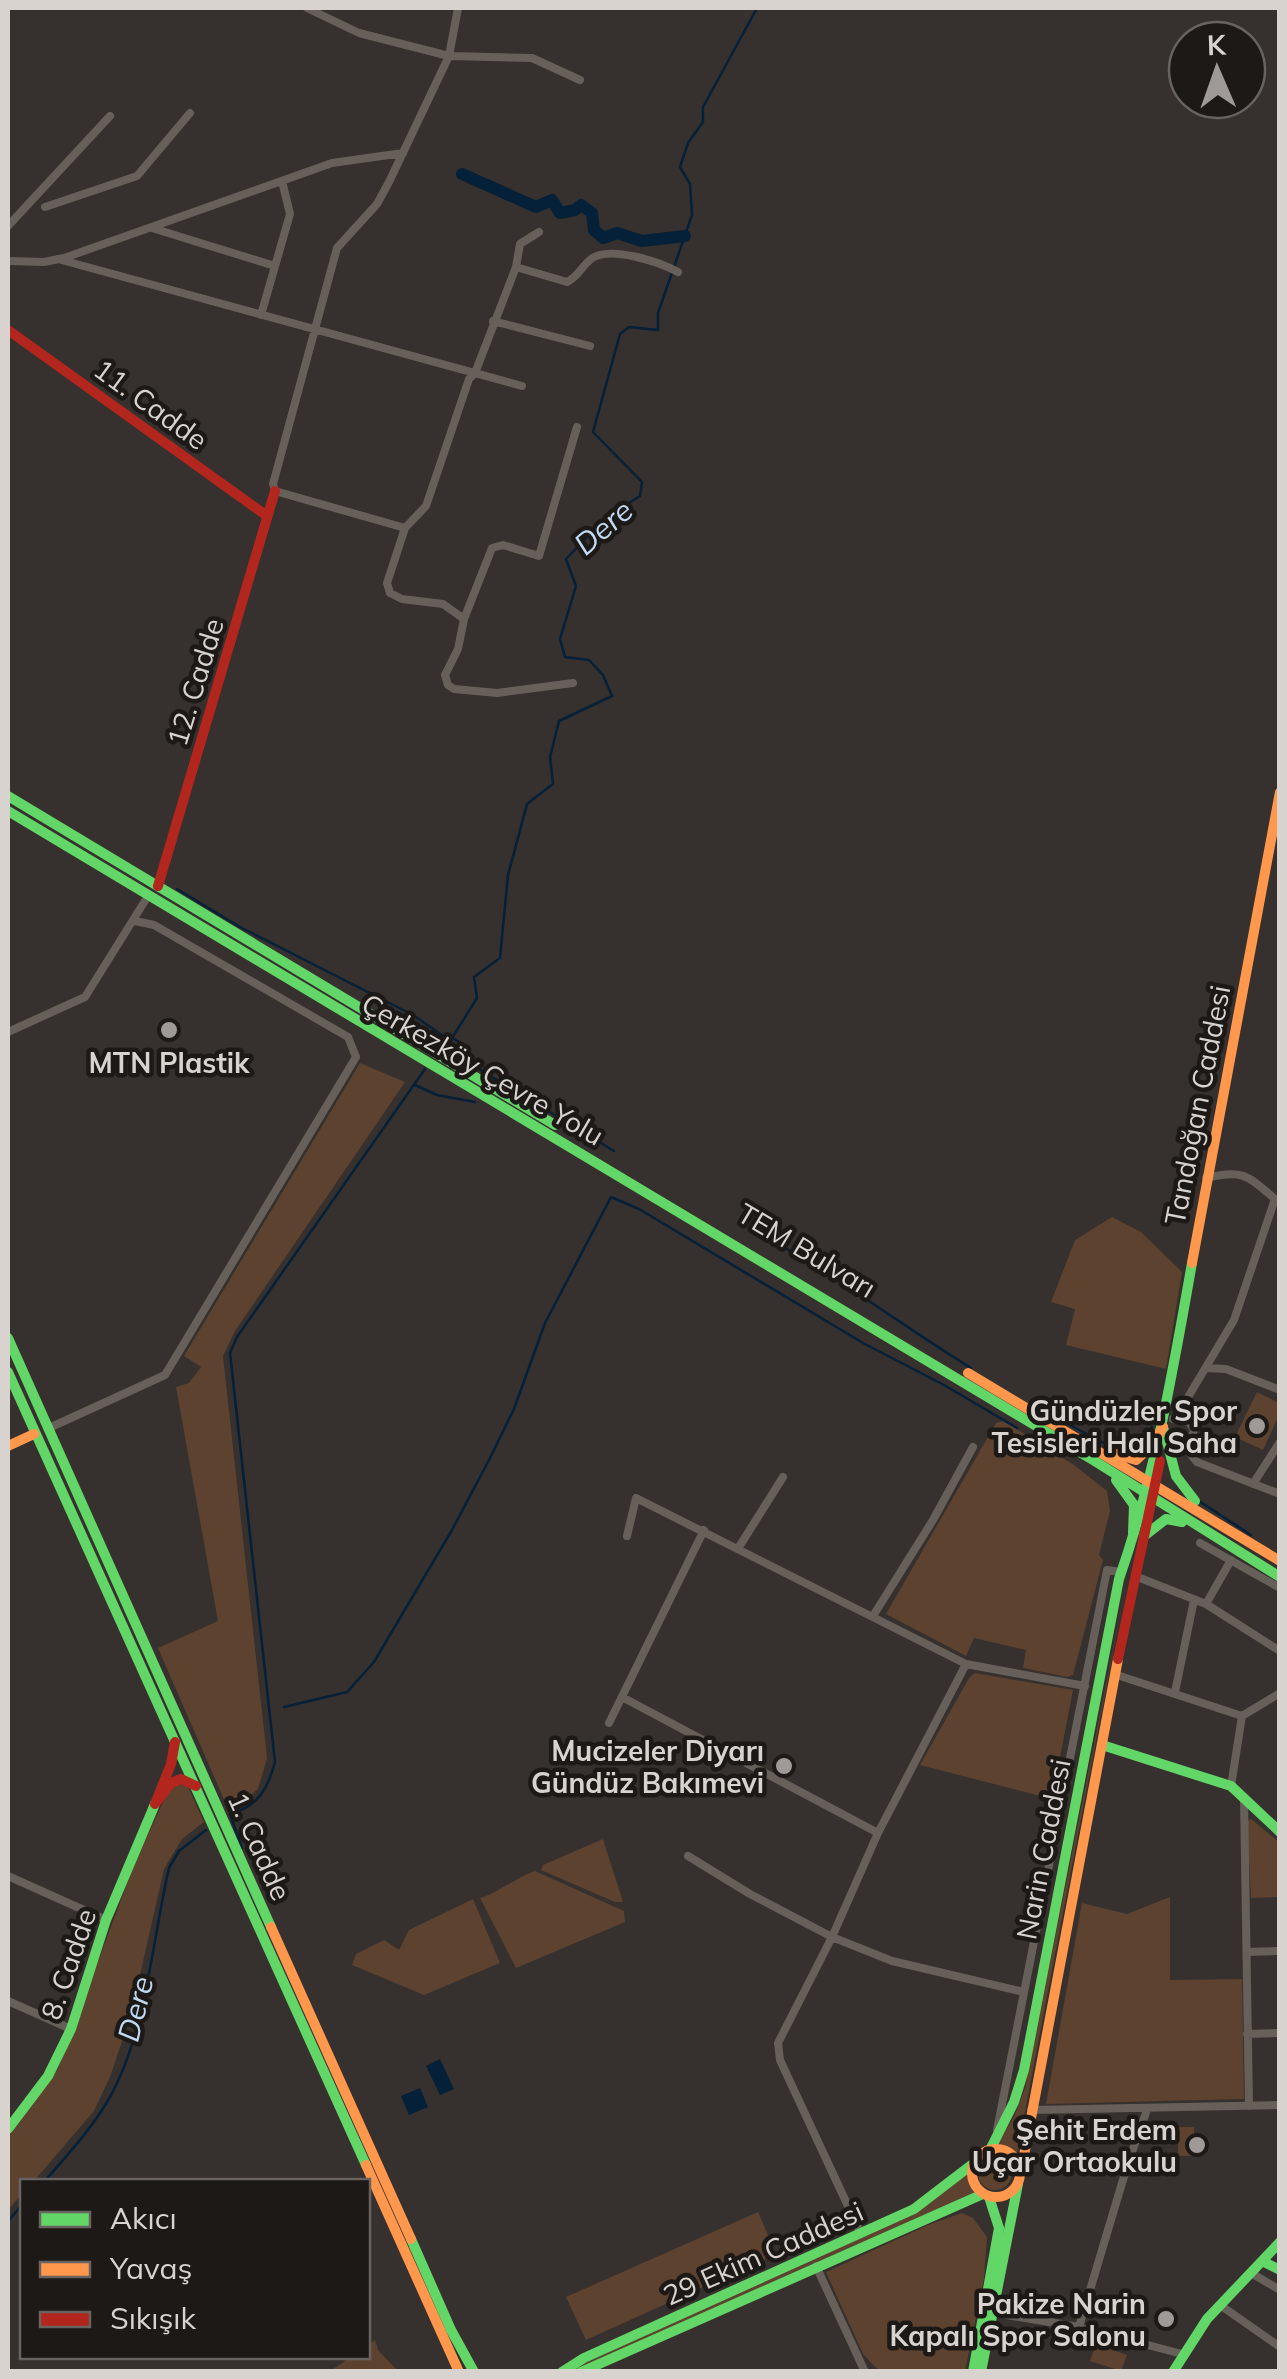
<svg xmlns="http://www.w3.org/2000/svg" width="1287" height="2379" font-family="Mulish,sans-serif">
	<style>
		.green { fill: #5c422f }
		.water { fill: #052039 }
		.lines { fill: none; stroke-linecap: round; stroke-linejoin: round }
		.stream { stroke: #052039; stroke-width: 2.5 }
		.river { stroke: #052039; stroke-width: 12 }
		.street { stroke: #67605a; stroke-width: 8 }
		.fast { stroke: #63d668; stroke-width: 10 }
		.slow { stroke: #ff974d; stroke-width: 10 }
		.jam { stroke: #b3261e; stroke-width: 10 }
		.poi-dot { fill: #9f9a97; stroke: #1d1916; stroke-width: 4 }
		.labels { text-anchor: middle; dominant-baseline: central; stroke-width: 9; stroke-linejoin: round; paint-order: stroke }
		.street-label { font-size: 28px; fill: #d8d3cf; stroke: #1d1916 }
		.poi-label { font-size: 28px; font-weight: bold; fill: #d8d3cf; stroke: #1d1916; text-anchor: end }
		.water-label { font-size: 30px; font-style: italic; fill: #c0daf3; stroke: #1d1916 }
	</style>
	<rect width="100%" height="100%" fill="#36312e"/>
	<path class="green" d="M360,1063l45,19 -170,249 -12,25 44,402 -9,31 -22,18 -10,-3 -68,-156 60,-27 -42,-234 13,-4 12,-16 -17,-11z
		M1112,1217l29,15 41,40 -16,97 -100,-24 9,-36 -24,-7 24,-62z
		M1257,1392l22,11v12l-16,35 -28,-13z
		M1004,1421l70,44 33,26 3,20 -11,44 4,5 -30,115 -6,2 -44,-9 3,-18 -52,-12 -8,18 -80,-42 110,-191z
		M1127,1579l-110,574h-2l-17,-10 16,-26 11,-29z
		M975,1673l98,17 -21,109 -132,-34 49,-87z
		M178,1784l10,3 16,35 -22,17 -18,30 -33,146 -21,62 -16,34 -60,70 -12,1v12l-14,16v-72l50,-69 79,-212 32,-67z
		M1251,1819l28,23v55l-28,1 -4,-77z
		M603,1839l20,63h-8l-74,-32 2,-5z
		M535,1871l89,40 1,11 -109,46 -36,-70c16,-4 35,-20 55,-27z
		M1170,1897v83l72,-1 2,120 -198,5 36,-201 45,11z
		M473,1899l27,64 -76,32 -72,-30 4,-11 28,-14 15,10 10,-20z
		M1178,2127h16l1,29h-17z
		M978 2173a17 17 0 1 1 34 0a17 17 0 1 1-34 0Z
		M970,2172l2,12 7,9 -400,178 -13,1 349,-161z
		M758,2212l18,42 -190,86 -20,-43z
		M962,2213l11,5 14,19 -3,42 -19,92h-86l-16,-17 -37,-82 102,-47z
		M375,2340l3,10 20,21h-68l21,-14 17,-1v-11z
		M1096,2344l31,11 -6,16 -31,-10z"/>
	<path class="water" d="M440,2059l14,30 -14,6 -14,-29z
		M420,2088l8,19 -19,8 -8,-19z"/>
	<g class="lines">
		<path class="stream" d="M177,889l63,38 173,88 33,23
			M454,1039l7,4 13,23 140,85
			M437,1049l6,-8 9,-3 25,-40 -3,-21 26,-19 8,-83 19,-71 26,-20 -3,-27 9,-36 53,-25 -9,-21 -14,-15 -24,-3 -5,-18 16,-53 -10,-27 38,-40 36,-23 2,-14 -49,-50 27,-98 9,-7 29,3v-17l34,-98 -2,-31 -10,-17 8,-24 15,-21v-15l54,-99
			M415,1085l22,10 38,7
			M753,1230c76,40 145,93 218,138
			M1051,1415l64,34
			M1145,1443l7,-16
			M1199,1501l52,34
			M284,1707l63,-15 27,-30 78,-132 37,-70 25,-51 31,-86 66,-126 28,12 224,134 81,42 73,43
			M242,1848l-12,-34c28,-7 38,-26 45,-52l-45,-409 7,-16 188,-268
			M44,2182c22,-26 46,-51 63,-80 39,-65 45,-161 62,-234l10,-17 27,-21
			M8,2221l14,-16"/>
		<path class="river" d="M462,174l74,33 16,-7 8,13 15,-3 6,-5 11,8 2,17 9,8 14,-5 25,8 43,-5"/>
		<path class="street" d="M307,8l52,25 90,23 83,2 48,22
			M45,207l92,-31 53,-63
			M8,226l102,-110
			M152,228l123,38
			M58,259l464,127
			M8,261l36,1 20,-4 268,-95 71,-10
			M516,267l51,15c11,-5 14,-15 24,-23 18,-14 69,3 87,13
			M261,315l29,-101 -8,-33
			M493,321l97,25
			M405,528l-130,-37 -2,-7 64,-236 40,-44 12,-22 60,-126 9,-48
			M464,619l-21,-15 -41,-5 -12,-6 -3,-10 18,-55 21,-22 43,-127 6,-6 41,-106 4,-23 19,-12
			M573,683l-76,10 -43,-4 -6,-4 -3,-10 13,-26 6,-30 28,-71 11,-3 36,11 38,-129
			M8,1032l77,-35 63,-101
			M1206,1368l20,1 54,21
			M1173,1419l16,3 5,8 -6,21 9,11 83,32
			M1175,1419l59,-99 41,-121c-28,-24 -32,-30 -69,-21
			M49,1428l116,-53 191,-318 -8,-20 -194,-112 -19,-4
			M1253,1484l27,-42
			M627,1536l9,-38 330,166 119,22
			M1200,1543l80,45
			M739,1547l44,-70
			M1135,1576l71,28 74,47
			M1206,1604l25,-44
			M873,1616l60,-96 40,-73
			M1117,1675l125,41
			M1175,1692l19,-92
			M622,1697l256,136 88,-169
			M609,1723l95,-193
			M1231,1786l11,-70 38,-23
			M1244,1798l5,308
			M688,1856l62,38 82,43 60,24 132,31
			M8,1876l98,44
			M1247,1952l33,-1
			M8,2001l63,28
			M1247,2034l33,-1
			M1031,2110l249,-5
			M997,2130l110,-560 14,2
			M861,2234l-81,-174 -2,-17 54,-106 46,-104
			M816,2266l49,106
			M1251,2273l29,17
			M994,2304l13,11 72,12 103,27
			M1220,2305l60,42
			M1079,2327l49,-164 19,-53"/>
		<path class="fast" d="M8,796l547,329
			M8,811l1085,649 187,117
			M8,1338l263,589
			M8,1372l358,793
			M1163,1427l13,49 19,25
			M1116,1480l18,25 -1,28
			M1144,1536l22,-17 16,3
			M1102,1745l129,41 49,46
			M8,2129l40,-53 23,-47 35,-109 49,-116
			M990,2150l24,-48 10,-32 95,-491c36,-103 54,-208 73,-316
			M411,2239l40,91 23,42
			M1262,2261l18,9
			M562,2372l22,-14 330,-149 60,-46
			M581,2372l402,-178
			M973,2372l26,-144 -10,-31
			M981,2372l37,-188
			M1173,2372l34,-53 73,-77"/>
		<path class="slow" d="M1192,1263l88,-471
			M968,1373l312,188
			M8,1446l26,-12
			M1116,1454l20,6 16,-15 11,-18
			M271,1927l140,312
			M972 2173a24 24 0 1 1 48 0a24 24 0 1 1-48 0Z
			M366,2165l93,207
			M1021,2171l97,-512"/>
		<path class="jam" d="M8,330l259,186
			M158,886l117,-395
			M1118,1659l42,-198
			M175,1742l-4,22 -16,40 16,-21 10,-4 15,7"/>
	</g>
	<g class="poi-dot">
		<circle cx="169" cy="1030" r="10"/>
		<circle cx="1257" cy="1426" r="10"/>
		<circle cx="784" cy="1766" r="10"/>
		<circle cx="1197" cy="2145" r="10"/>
		<circle cx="1166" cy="2319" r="10"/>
	</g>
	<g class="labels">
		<g class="street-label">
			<text transform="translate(151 404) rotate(36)">11. Cadde</text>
			<text transform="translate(195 682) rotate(-73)">12. Cadde</text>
			<text transform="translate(483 1069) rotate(30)">Çerkezköy Çevre Yolu</text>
			<text transform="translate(1197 1105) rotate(-79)">Tandoğan Caddesi</text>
			<text transform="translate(807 1250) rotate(31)">TEM Bulvarı</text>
			<text transform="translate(260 1846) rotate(66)">1. Cadde</text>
			<text transform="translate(1043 1849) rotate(-79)">Narin Caddesi</text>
			<text transform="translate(68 1964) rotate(-71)">8. Cadde</text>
			<text transform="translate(763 2253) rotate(-24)">29 Ekim Caddesi</text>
		</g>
		<g class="poi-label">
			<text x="169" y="1062" text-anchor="middle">MTN Plastik</text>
			<text x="1237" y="1410">Gündüzler Spor<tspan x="1237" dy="32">Tesisleri Halı Saha</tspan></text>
			<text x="764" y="1750">Mucizeler Diyarı<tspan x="764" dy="32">Gündüz Bakımevi</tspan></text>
			<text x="1177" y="2129">Şehit Erdem<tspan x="1177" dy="32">Uçar Ortaokulu</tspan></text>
			<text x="1146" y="2303">Pakize Narin<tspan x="1146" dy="32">Kapalı Spor Salonu</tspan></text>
		</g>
		<g class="water-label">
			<text transform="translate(603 527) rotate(-41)">Dere</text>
			<text transform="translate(135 2009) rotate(-76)">Dere</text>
		</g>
	</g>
	<rect width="1287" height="2379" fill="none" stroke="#d8d3cf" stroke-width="20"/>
	<rect x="20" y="2179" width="350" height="180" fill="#1d1916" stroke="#686360" stroke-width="2.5"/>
	<rect x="40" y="2212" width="50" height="15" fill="#63d668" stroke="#686360" stroke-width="2.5"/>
	<text x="110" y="2229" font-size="30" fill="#d8d3cf">Akıcı</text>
	<rect x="40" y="2262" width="50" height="15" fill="#ff974d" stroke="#686360" stroke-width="2.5"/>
	<text x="110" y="2279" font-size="30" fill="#d8d3cf">Yavaş</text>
	<rect x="40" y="2312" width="50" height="15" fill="#b3261e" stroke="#686360" stroke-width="2.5"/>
	<text x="110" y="2329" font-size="30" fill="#d8d3cf">Sıkışık</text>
	<g transform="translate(1217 70) rotate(358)"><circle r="48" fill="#1d1916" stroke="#686360" stroke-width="2.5"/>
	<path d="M0-8L18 38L0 25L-18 38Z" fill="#9f9a97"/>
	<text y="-15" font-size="28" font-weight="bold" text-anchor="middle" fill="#d8d3cf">K</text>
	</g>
</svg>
